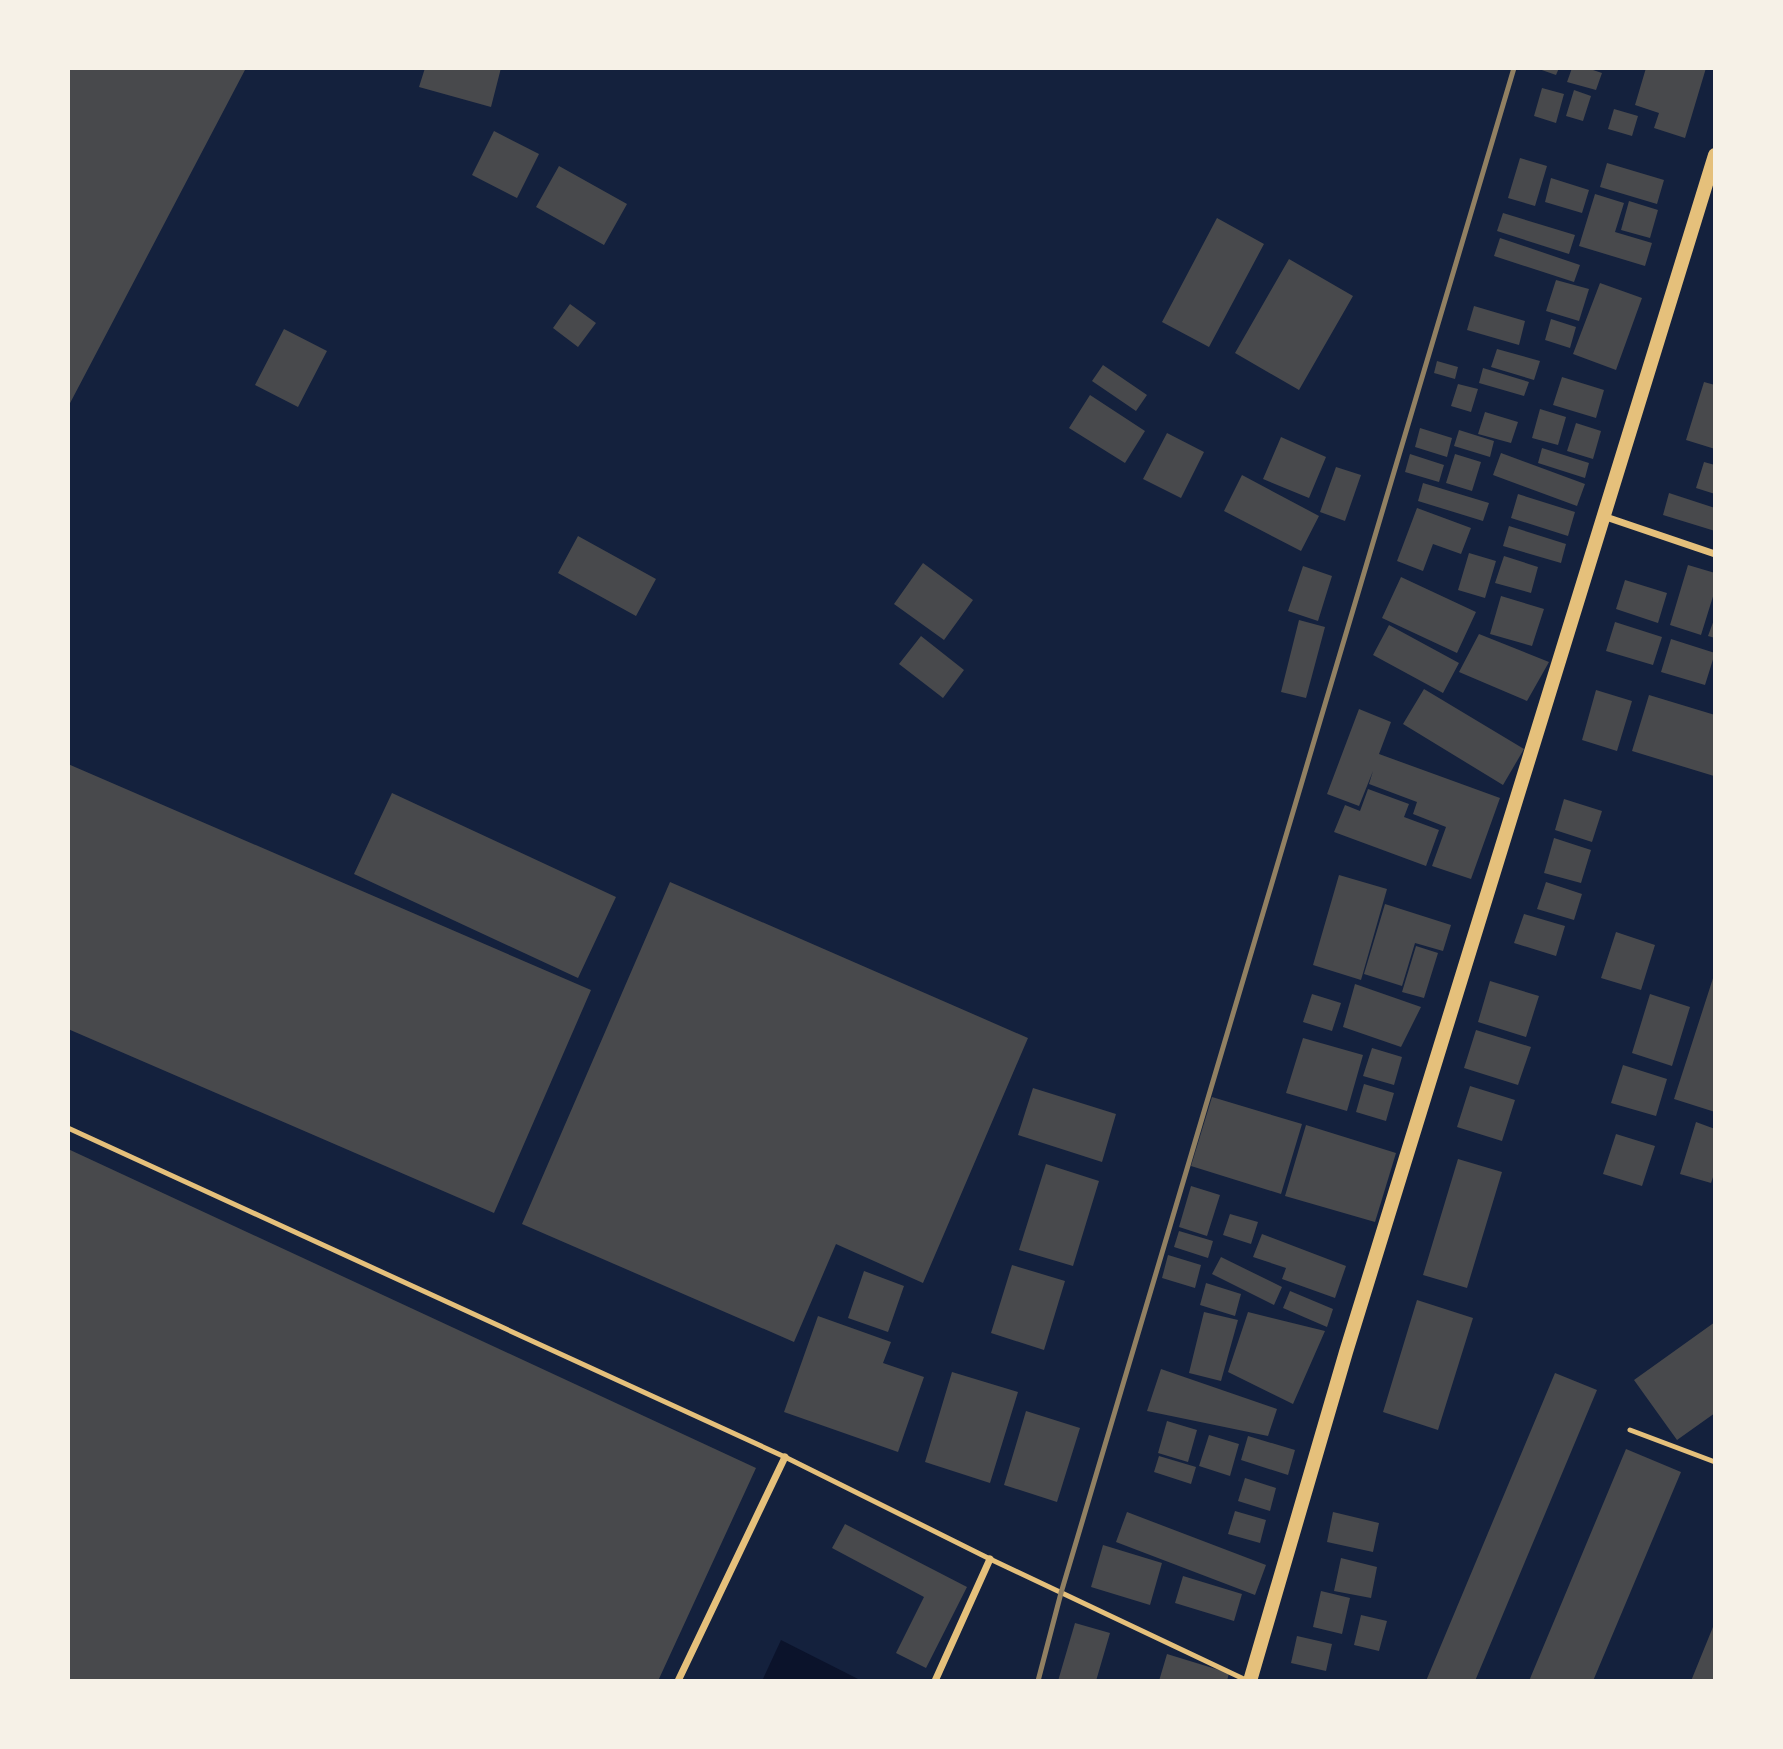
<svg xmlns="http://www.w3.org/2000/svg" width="1783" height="1749" font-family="Barlow,sans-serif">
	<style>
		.water { fill: #0b132b }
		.building { fill: #48494c }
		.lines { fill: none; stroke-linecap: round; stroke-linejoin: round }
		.service { stroke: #e5c07b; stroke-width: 5 }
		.minor { stroke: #e5c07b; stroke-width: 7 }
		.secondary { stroke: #e5c07b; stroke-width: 14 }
		.rail { stroke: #918062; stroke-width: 5 }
	</style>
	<rect width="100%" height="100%" fill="#14213d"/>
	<path class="water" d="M781,1640l81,41h-100z"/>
	<path class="building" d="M68,68h178l-178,339z
		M425,68h76l-10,39 -72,-20z
		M1536,68h23l-3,7z
		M1572,68h15l15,5 -6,17 -29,-8z
		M1646,68h60l-21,70 -31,-10 5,-15 -24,-8z
		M1542,88l22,6 -8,29 -22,-7z
		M1574,90l17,6 -8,25 -17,-5z
		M1614,109l24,7 -6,20 -24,-7z
		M494,131l45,23 -22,44 -45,-23z
		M1520,158l27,8 -12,40 -27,-8z
		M1607,163l57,17 -7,24 -57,-17z
		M559,166l68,38 -23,41 -68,-38z
		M1551,178l38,12 -7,23 -37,-11z
		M1595,194l29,9 -9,29 37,11 -7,23 -66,-20z
		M1629,201l29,9 -8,28 -29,-8z
		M1503,213l72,22 -6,19 -72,-23z
		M1217,218l47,26 -55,103 -47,-25z
		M1500,238l80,27 -6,17 -80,-26z
		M1289,259l64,37 -54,94 -64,-37z
		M1556,280l33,9 -10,32 -33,-10z
		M1600,283l42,15 -26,72 -43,-16z
		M570,304l26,19 -18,24 -25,-19z
		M1474,306l51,15 -6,24 -52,-15z
		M1551,319l25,8 -6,21 -25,-8z
		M284,329l43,22 -29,56 -43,-22z
		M1497,349l43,12 -6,19 -43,-13z
		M1437,361l21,6 -3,12 -21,-6z
		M1103,365l44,30 -11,16 -44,-30z
		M1483,368l46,14 -5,14 -45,-13z
		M1562,377l42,13 -8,28 -43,-13z
		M1704,382l11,3v64l-29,-9z
		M1458,384l20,5 -7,23 -20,-6z
		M1090,395l55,36 -20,32 -56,-35z
		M1540,409l26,8 -8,28 -26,-7z
		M1485,412l33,10 -7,21 -33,-9z
		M1576,423l25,8 -8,28 -26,-8z
		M1420,428l32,10 -5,19 -32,-10z
		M1459,430l35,11 -4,16 -36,-11z
		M1167,433l37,19 -23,46 -38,-19z
		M1281,437l45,20 -17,41 -46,-19z
		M1542,448l47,15 -4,15 -47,-15z
		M1501,453l84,31 -8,22 -84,-31z
		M1410,454l34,11 -5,17 -34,-10z
		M1455,454l26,8 -9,29 -26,-8z
		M1704,462l11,3v29l-19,-6z
		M1336,467l25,8 -16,46 -25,-9z
		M1242,475l77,41 -18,35 -77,-40z
		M1423,483l66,20 -6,18 -65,-20z
		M1669,493l46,15v23l-52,-16z
		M1518,494l57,18 -7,24 -57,-18z
		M1417,508l54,20 -10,26 -28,-10 -10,27 -26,-10z
		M1509,526l57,18 -5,19 -58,-17z
		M578,536l78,43 -20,37 -78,-43z
		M1469,553l27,8 -11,37 -27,-8z
		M1504,556l34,11 -7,26 -36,-10z
		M923,563l50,37 -29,40 -50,-36z
		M1688,565l27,8v17l-14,45 -31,-10z
		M1303,566l29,10 -14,45 -30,-10z
		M1401,577l75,35 -19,41 -75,-35z
		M1625,580l42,13 -9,30 -42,-14z
		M1501,596l43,13 -12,37 -42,-12z
		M1715,617v21l-7,-2z
		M1299,620l26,7 -19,71 -25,-6z
		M1615,622l47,15 -9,28 -47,-14z
		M1389,625l70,38 -16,30 -70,-38z
		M1479,634l70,28 -22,39 -68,-29z
		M921,636l43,34 -21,28 -44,-34z
		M1671,639l44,14 -10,32 -44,-13z
		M1424,689l100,60 -21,36 -100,-61z
		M1596,690l36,11 -15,50 -35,-11z
		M1649,695l66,20 -1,61 -82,-25z
		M1359,709l32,13 -12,32 121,44 -29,81 -39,-13 14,-39 -33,-13 4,-12 -48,-18 4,-13 -14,35 -32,-12z
		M68,764l523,226 -97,223 -426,-184z
		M1368,789l41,15 -5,13 35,13 -13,36 -92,-34 11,-27 15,6z
		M392,793l224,104 -38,81 -224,-104z
		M1564,799l38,12 -10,31 -37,-12z
		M1554,838l37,12 -10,33 -37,-10z
		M1339,875l48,14 -26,91 -48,-15z
		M670,882l358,156 -105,245 -87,-39 -42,98 -272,-118z
		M1546,882l36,12 -8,26 -37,-11z
		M1385,904l66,21 -8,26 -28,-8 -13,43 -38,-12z
		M1524,914l41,12 -9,30 -42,-13z
		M1616,932l39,13 -14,45 -40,-12z
		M1416,946l22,7 -14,45 -22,-6z
		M1715,972v140l-41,-13z
		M1490,981l49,15 -13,41 -48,-15z
		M1355,984l66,23 -20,40 -58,-20z
		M1312,994l29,9 -9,28 -29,-9z
		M1650,994l40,13 -18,59 -40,-13z
		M1476,1030l55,17 -13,38 -54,-17z
		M1303,1038l60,17 -16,56 -61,-18z
		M1372,1048l30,9 -8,28 -31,-9z
		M1623,1065l44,14 -11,37 -45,-13z
		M1364,1084l30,9 -8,28 -30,-9z
		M1470,1086l45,14 -13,41 -45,-14z
		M1033,1088l83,26 -14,48 -84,-27z
		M1212,1097l90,27 -21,70 -90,-28z
		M1696,1122l19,7v42l-4,12 -31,-9z
		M1306,1125l90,28 -21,69 -90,-26z
		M1616,1134l39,12 -13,40 -39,-12z
		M68,1149l688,319 -98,213h-590z
		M1458,1159l44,13 -35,116 -44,-13z
		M1046,1164l53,17 -26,85 -54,-16z
		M1191,1186l29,9 -13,41 -28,-9z
		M1230,1214l28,8 -7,22 -28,-9z
		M1179,1231l34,10 -5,17 -34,-11z
		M1262,1234l84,32 -11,32 -53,-19 4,-11 -33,-11z
		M1168,1255l33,10 -6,23 -33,-10z
		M1221,1257l61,30 -8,18 -62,-31z
		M1012,1265l53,16 -21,69 -53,-17z
		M864,1271l40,15 -16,46 -40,-14z
		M1206,1283l35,11 -6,22 -35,-11z
		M1290,1291l43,18 -6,18 -44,-19z
		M1417,1300l56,18 -35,112 -55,-18z
		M1204,1312l34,8 -17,61 -32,-8z
		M1248,1312l77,19 -32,73 -65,-32z
		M818,1316l73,26 -8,21 41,14 -26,75 -114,-40z
		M1715,1322v91l-38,27 -43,-60z
		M1161,1369l116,40 -9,27 -121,-25z
		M952,1372l66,20 -28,91 -65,-21z
		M1555,1373l42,17 -122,291h-49z
		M1026,1411l54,17 -23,74 -53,-17z
		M1167,1421l30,9 -9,32 -30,-9z
		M1209,1435l30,9 -9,32 -31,-10z
		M1248,1436l47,14 -7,25 -47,-15z
		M1626,1449l55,23 -88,209h-64z
		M1159,1456l37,11 -5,17 -37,-12z
		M1245,1478l31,10 -6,23 -32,-10z
		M1235,1511l31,9 -6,23 -32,-9z
		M1127,1512l139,53 -11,30 -139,-53z
		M1333,1512l46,11 -6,29 -46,-10z
		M845,1524l122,63 -41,81 -30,-15 28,-56 -92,-49z
		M1103,1545l59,18 -12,42 -59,-18z
		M1341,1558l36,9 -6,31 -37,-7z
		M1183,1576l59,18 -8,27 -59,-18z
		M1321,1591l29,7 -8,36 -29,-7z
		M1361,1615l26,6 -8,30 -25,-6z
		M1075,1623l35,10 -14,48h-38z
		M1715,1623v58h-24l24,-59z
		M1297,1636l35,8 -6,27 -35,-8z
		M1167,1654l62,19 -2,8h-68z"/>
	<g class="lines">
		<path class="service" d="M68,1128l717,329 205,102 258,122
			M1630,1430l85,32"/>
		<path class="minor" d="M1603,516l112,38
			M678,1681l107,-224
			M935,1681l55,-122"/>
		<path class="secondary" d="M1250,1681l96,-329 369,-1197"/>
		<path class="rail" d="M1038,1681l23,-88 453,-1525"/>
	</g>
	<rect width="1783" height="1749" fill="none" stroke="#f6f1e7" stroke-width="140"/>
</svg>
